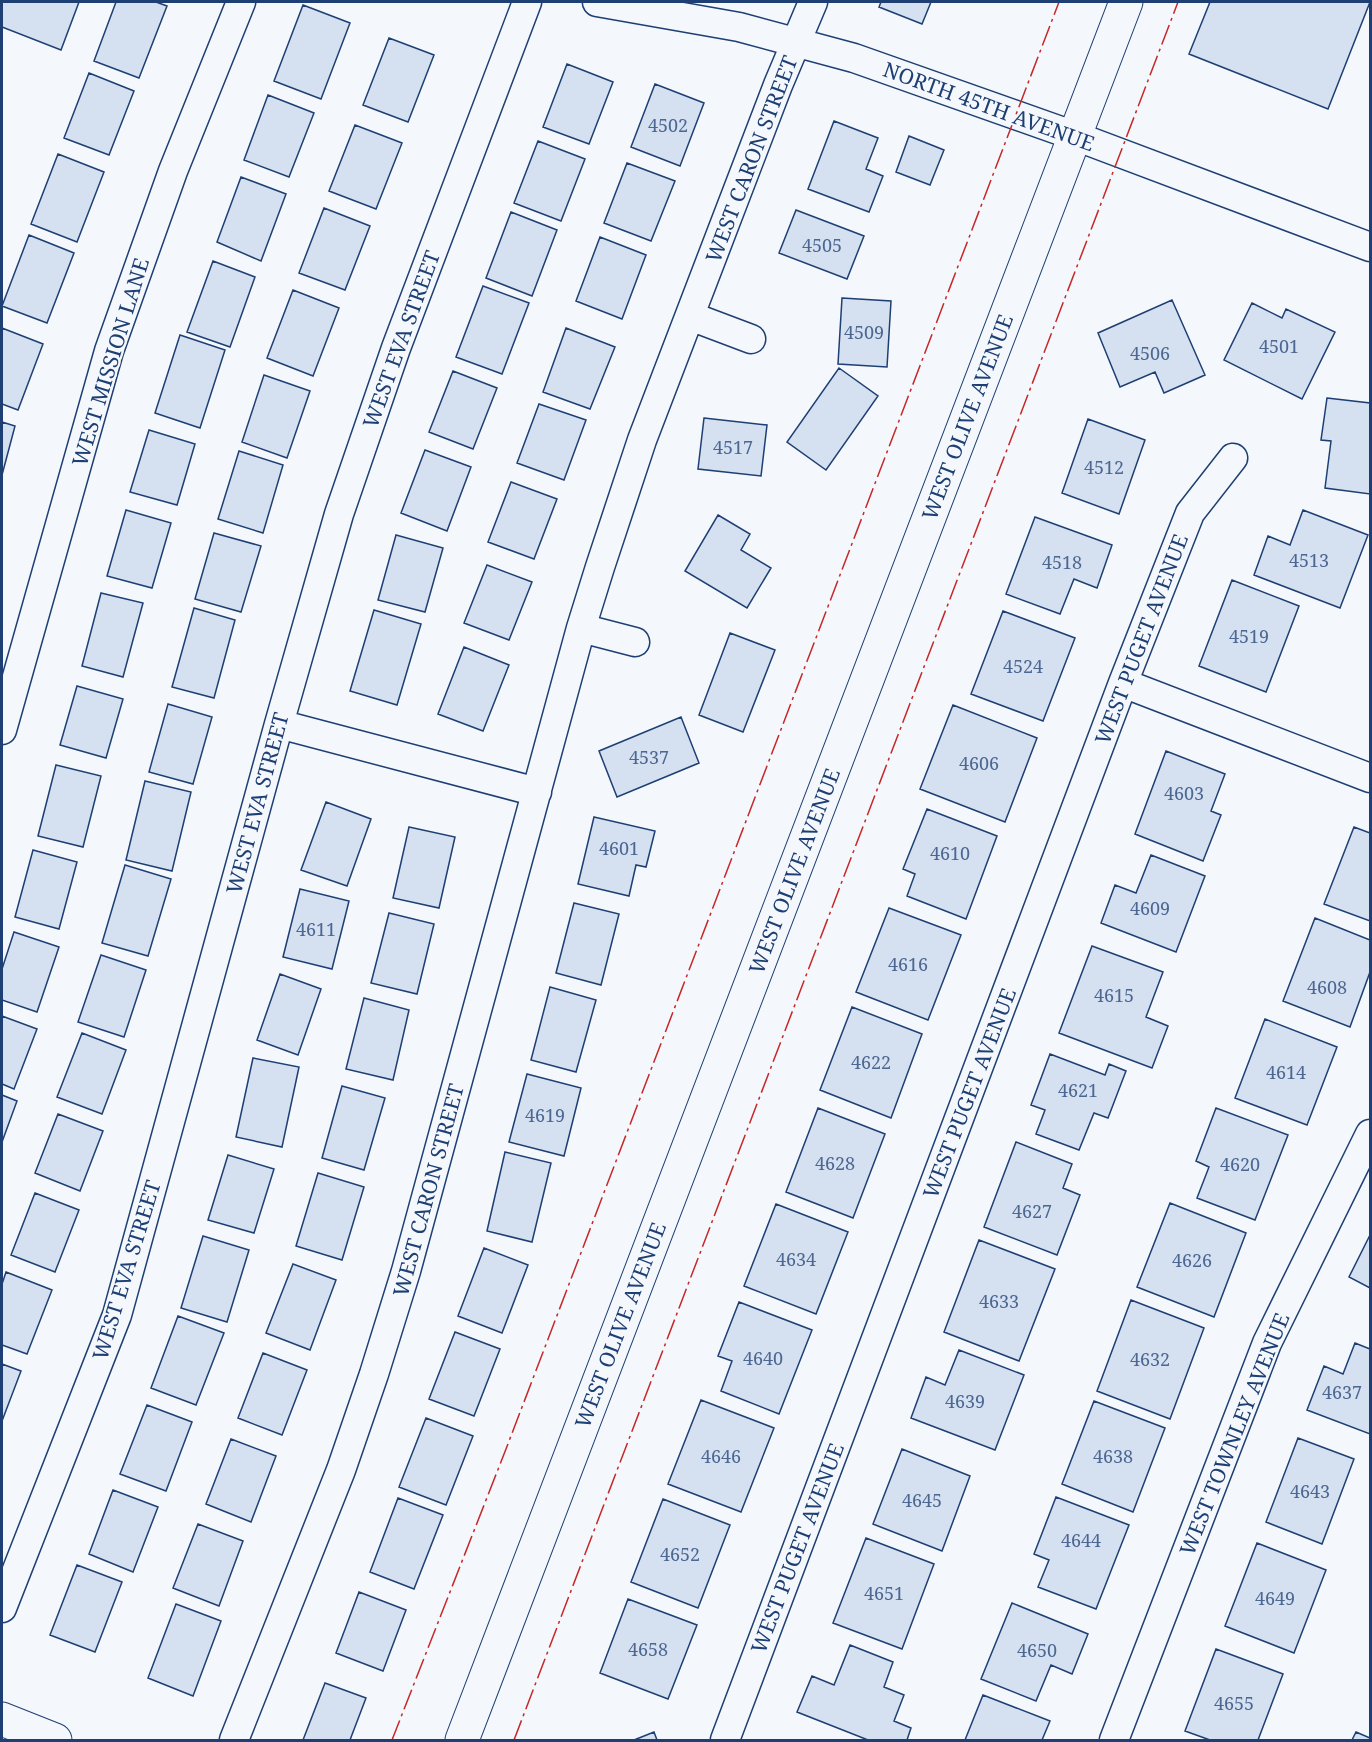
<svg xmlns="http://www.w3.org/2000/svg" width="1372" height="1742" font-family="'Noto Serif',serif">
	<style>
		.building { fill: #d5e0f0; stroke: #1d3f73; stroke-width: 1.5 }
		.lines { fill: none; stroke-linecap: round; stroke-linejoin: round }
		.minor-casing { stroke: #1d3f73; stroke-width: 31 }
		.tertiary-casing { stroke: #1d3f73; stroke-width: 35 }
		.secondary-casing { stroke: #1d3f73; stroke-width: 35 }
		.minor { stroke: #f4f7fb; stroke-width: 28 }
		.tertiary { stroke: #f4f7fb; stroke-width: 33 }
		.secondary { stroke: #f4f7fb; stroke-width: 33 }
		.power { stroke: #c62828; stroke-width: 1.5; stroke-dasharray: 21 4.5 3 4.5; stroke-linecap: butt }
		.labels { text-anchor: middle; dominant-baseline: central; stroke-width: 4.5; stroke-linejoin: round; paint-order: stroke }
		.number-label { font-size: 18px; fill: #4b6792 }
		.street-label { font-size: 21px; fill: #1d3f73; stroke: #f4f7fb }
	</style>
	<rect width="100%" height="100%" fill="#f4f7fb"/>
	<path class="building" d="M2,2h77l-18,48 -59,-23z
		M116,2h40l11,4 -28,72 -45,-17z
		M881,2h50l-9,22 -43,-17z
		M1210,2h160l-42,107 -139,-55z
		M303,5l47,18 -29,76 -47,-18z
		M389,38l45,17 -26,67 -45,-17z
		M567,64l46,18 -24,62 -46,-17z
		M89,73l45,18 -25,64 -45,-17z
		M655,84l49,19 -24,63 -49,-19z
		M268,95l46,18 -25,64 -45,-17z
		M834,121l44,17 -12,31 17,7 -14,36 -61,-23z
		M355,125l47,18 -26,66 -47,-18z
		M909,136l35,14 -14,35 -34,-13z
		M538,141l47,18 -24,62 -47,-18z
		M58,154l46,18 -27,70 -46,-18z
		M627,163l48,18 -24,60 -47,-18z
		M241,177l45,17 -25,67 -44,-19z
		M324,208l46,18 -25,64 -46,-17z
		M796,210l68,26 -17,43 -68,-26z
		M511,212l46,18 -25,66 -46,-18z
		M29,235l45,18 -27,70 -45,-17z
		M600,237l46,18 -24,64 -46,-18z
		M213,261l42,16 -25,70 -43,-15z
		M483,286l46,17 -27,71 -46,-17z
		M293,290l46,18 -26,68 -46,-18z
		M842,298l49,3 -4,66 -49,-3z
		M1172,300l33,75 -41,18 -9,-21 -35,15 -22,-54z
		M1252,303l30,15 4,-9 49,23 -33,67 -78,-39z
		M2,328l41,16 -25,66 -16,-6z
		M566,328l49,19 -25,62 -47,-17z
		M180,335l45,15 -25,78 -45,-15z
		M839,368l39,28 -52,74 -39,-28z
		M453,371l44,17 -24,61 -44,-17z
		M264,375l46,16 -23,67 -45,-16z
		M1327,398l43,5v91l-45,-6 6,-47 -10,-1z
		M539,404l47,16 -22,60 -47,-17z
		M704,418l63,7 -6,51 -63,-7z
		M1088,419l57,21 -26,74 -57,-21z
		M2,422l13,4 -13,49z
		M149,430l46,14 -18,61 -47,-13z
		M425,450l46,17 -24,64 -46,-18z
		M239,451l44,14 -20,68 -45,-14z
		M511,482l46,17 -23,60 -46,-17z
		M126,510l45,13 -19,65 -45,-12z
		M1303,510l65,25 -28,73 -86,-33 14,-39 22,9z
		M718,515l32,19 -9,16 30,18 -24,40 -62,-37z
		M1035,517l77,28 -15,43 -23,-9 -14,35 -54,-20z
		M214,533l47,13 -20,66 -46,-13z
		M396,535l47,13 -18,64 -47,-12z
		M487,565l45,17 -23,58 -45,-17z
		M1232,580l67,26 -33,86 -67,-26z
		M101,593l42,10 -20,74 -41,-11z
		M194,608l41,12 -21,78 -42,-11z
		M374,610l47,14 -24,81 -47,-14z
		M1003,611l72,27 -32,83 -72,-27z
		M730,633l45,17 -32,82 -44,-17z
		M464,647l45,18 -26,66 -45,-17z
		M77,686l46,13 -17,59 -46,-13z
		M168,704l44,13 -19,67 -44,-12z
		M953,705l84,33 -32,84 -85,-33z
		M681,717l18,46 -82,34 -18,-46z
		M1166,751l59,23 -14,37 10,4 -18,46 -68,-27z
		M56,765l45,11 -18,71 -45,-11z
		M145,781l46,11 -19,79 -46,-11z
		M326,802l45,17 -24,67 -46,-16z
		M927,809l70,27 -31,83 -59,-23 8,-22 -12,-5z
		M594,817l61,14 -9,36 -10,-2 -7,31 -51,-12z
		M409,827l46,10 -16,71 -46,-10z
		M1354,827l16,6v88l-46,-17z
		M33,850l44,12 -18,67 -44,-12z
		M1151,855l54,21 -29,76 -75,-29 14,-38 21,8z
		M125,865l46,14 -23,77 -46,-13z
		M300,889l49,12 -17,68 -49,-12z
		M574,903l45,11 -18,71 -45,-12z
		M889,908l72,27 -33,85 -72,-28z
		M389,913l45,11 -17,70 -46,-11z
		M1315,918l55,22v32l-20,55 -67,-26z
		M14,932l45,15 -22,65 -35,-12v-31z
		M1092,946l71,26 -17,45 22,9 -16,42 -93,-35z
		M101,955l45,15 -22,67 -46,-15z
		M280,974l41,15 -23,66 -41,-15z
		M550,987l46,13 -20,72 -45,-12z
		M364,998l45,12 -16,70 -47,-11z
		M852,1007l70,27 -31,84 -71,-28z
		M2,1016l35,13 -23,60 -12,-5z
		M1265,1019l72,28 -30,78 -72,-27z
		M82,1033l44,17 -24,64 -45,-17z
		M1050,1054l55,21 4,-11 17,7 -18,47 -14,-5 -15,37 -43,-16 9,-24 -14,-5z
		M253,1058l46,9 -17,80 -46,-10z
		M527,1074l54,14 -17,68 -55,-14z
		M342,1086l43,12 -21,72 -42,-12z
		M2,1095l15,6 -15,41z
		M818,1108l67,26 -32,84 -67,-26z
		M1216,1108l72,27 -33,85 -58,-22 12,-31 -13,-6z
		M58,1114l45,17 -23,60 -45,-18z
		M1016,1142l56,22 -9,24 17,7 -23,60 -73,-28z
		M505,1152l46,11 -19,79 -45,-11z
		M228,1155l46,14 -20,64 -46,-13z
		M318,1173l46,14 -22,73 -46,-14z
		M35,1193l44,17 -24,62 -44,-17z
		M1170,1203l76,30 -32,84 -77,-30z
		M776,1204l72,28 -32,82 -72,-28z
		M1370,1235v53l-21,-11z
		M203,1236l46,14 -22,72 -46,-14z
		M979,1240l76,29 -36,92 -75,-29z
		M484,1248l44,17 -26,68 -44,-17z
		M293,1264l43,16 -26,70 -44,-17z
		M6,1272l46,18 -25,64 -25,-9v-61z
		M1131,1300l73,28 -34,91 -73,-28z
		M739,1302l73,28 -33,84 -58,-23 11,-30 -14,-5z
		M178,1316l46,17 -28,72 -45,-17z
		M455,1332l45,17 -26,67 -45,-17z
		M1355,1343l15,6v85l-63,-24 17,-44 19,8z
		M959,1350l65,25 -29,75 -84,-32 15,-41 19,8z
		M263,1353l44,17 -25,65 -44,-17z
		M2,1364l19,7 -19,50z
		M701,1400l73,28 -33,84 -73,-28z
		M1094,1401l71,27 -32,84 -71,-28z
		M147,1405l45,17 -26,69 -46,-17z
		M426,1418l47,18 -27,69 -47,-18z
		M1298,1438l56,21 -32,85 -56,-22z
		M231,1439l45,17 -25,66 -45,-18z
		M902,1449l68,27 -28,75 -69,-27z
		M113,1490l45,17 -25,65 -44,-18z
		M1056,1497l73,28 -33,84 -58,-22 11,-27 -15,-6z
		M398,1498l45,17 -29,74 -44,-17z
		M663,1499l67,26 -32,83 -67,-26z
		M198,1524l45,17 -24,65 -46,-18z
		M866,1538l68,26 -32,85 -69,-26z
		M1257,1543l69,27 -32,83 -69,-27z
		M77,1565l45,17 -27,70 -45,-17z
		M359,1592l47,18 -23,61 -47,-18z
		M628,1599l69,26 -29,74 -68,-26z
		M1012,1603l76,31 -16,40 -21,-9 -15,36 -55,-22z
		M176,1604l45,17 -28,75 -45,-18z
		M850,1645l43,17 -9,25 20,8 -10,26 17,7 -4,12h-39l-71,-28 15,-36 22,9z
		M1216,1649l67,25 -25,66h-48l-25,-9z
		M325,1683l41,15 -16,42h-47z
		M983,1695l67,26 -8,19h-77z
		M654,1732l3,8h-23z
		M1356,1732l14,6v2h-18z"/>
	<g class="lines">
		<defs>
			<path id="minor" d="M597,2l142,25 115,31 221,78 295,111
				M690,316l61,23
				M581,628l54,14
				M1123,683l247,95
				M279,724l258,68
				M2,730l107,-379 64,-180 68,-169
				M2,1608l115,-293 162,-591 60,-210 57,-166 131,-346
				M234,1740l107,-270 33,-96 32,-103 175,-643 19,-61 42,-127 136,-355 35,-83
				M725,1740l398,-1057 67,-170 43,-55
				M1114,1740l153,-397 103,-209"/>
			<path id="tertiary" d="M2,1719l53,21"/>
			<path id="secondary" d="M462,1740l664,-1738"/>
		</defs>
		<use href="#minor" class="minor-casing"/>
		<use href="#tertiary" class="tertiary-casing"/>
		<use href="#secondary" class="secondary-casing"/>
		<use href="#minor" class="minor"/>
		<use href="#tertiary" class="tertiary"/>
		<use href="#secondary" class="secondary"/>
		<path class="power" d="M392,1740l114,-291 553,-1447
			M514,1740l664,-1738"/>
	</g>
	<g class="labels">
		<g class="number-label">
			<text x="668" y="125">4502</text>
			<text x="822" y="245">4505</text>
			<text x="864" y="332">4509</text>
			<text x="1279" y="346">4501</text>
			<text x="1150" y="353">4506</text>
			<text x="733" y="447">4517</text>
			<text x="1104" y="467">4512</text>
			<text x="1309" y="560">4513</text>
			<text x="1062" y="562">4518</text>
			<text x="1249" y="636">4519</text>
			<text x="1023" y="666">4524</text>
			<text x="649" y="757">4537</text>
			<text x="979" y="763">4606</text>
			<text x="1184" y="793">4603</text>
			<text x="619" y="848">4601</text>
			<text x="950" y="853">4610</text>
			<text x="1150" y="908">4609</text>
			<text x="316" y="929">4611</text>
			<text x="908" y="964">4616</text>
			<text x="1327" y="987">4608</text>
			<text x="1114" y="995">4615</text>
			<text x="871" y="1062">4622</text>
			<text x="1286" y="1072">4614</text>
			<text x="1078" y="1090">4621</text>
			<text x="545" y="1115">4619</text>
			<text x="835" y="1163">4628</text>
			<text x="1240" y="1164">4620</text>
			<text x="1032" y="1211">4627</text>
			<text x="796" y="1259">4634</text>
			<text x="1192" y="1260">4626</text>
			<text x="999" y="1301">4633</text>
			<text x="763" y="1358">4640</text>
			<text x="1150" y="1359">4632</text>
			<text x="1342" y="1392">4637</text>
			<text x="965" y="1401">4639</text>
			<text x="721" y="1456">4646</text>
			<text x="1113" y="1456">4638</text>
			<text x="1310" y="1491">4643</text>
			<text x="922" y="1500">4645</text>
			<text x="1081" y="1540">4644</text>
			<text x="680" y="1554">4652</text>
			<text x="884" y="1593">4651</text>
			<text x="1275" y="1598">4649</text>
			<text x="648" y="1649">4658</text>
			<text x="1037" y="1650">4650</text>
			<text x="1234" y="1703">4655</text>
		</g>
		<g class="street-label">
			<text transform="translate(989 106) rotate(20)">NORTH 45TH AVENUE</text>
			<text transform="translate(751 159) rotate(-69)">WEST CARON STREET</text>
			<text transform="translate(401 339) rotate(-70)">WEST EVA STREET</text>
			<text transform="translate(110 362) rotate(-73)">WEST MISSION LANE</text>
			<text transform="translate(967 417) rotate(-69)">WEST OLIVE AVENUE</text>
			<text transform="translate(1141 639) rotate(-69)">WEST PUGET AVENUE</text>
			<text transform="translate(257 803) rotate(-75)">WEST EVA STREET</text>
			<text transform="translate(794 871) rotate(-69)">WEST OLIVE AVENUE</text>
			<text transform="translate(969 1093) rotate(-69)">WEST PUGET AVENUE</text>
			<text transform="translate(428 1190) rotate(-75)">WEST CARON STREET</text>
			<text transform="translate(126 1270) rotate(-73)">WEST EVA STREET</text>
			<text transform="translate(620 1325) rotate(-69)">WEST OLIVE AVENUE</text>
			<text transform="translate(1234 1434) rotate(-68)">WEST TOWNLEY AVENUE</text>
			<text transform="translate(797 1548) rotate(-69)">WEST PUGET AVENUE</text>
		</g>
	</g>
	<rect width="1372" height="1742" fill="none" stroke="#1d3f73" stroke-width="6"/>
</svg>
